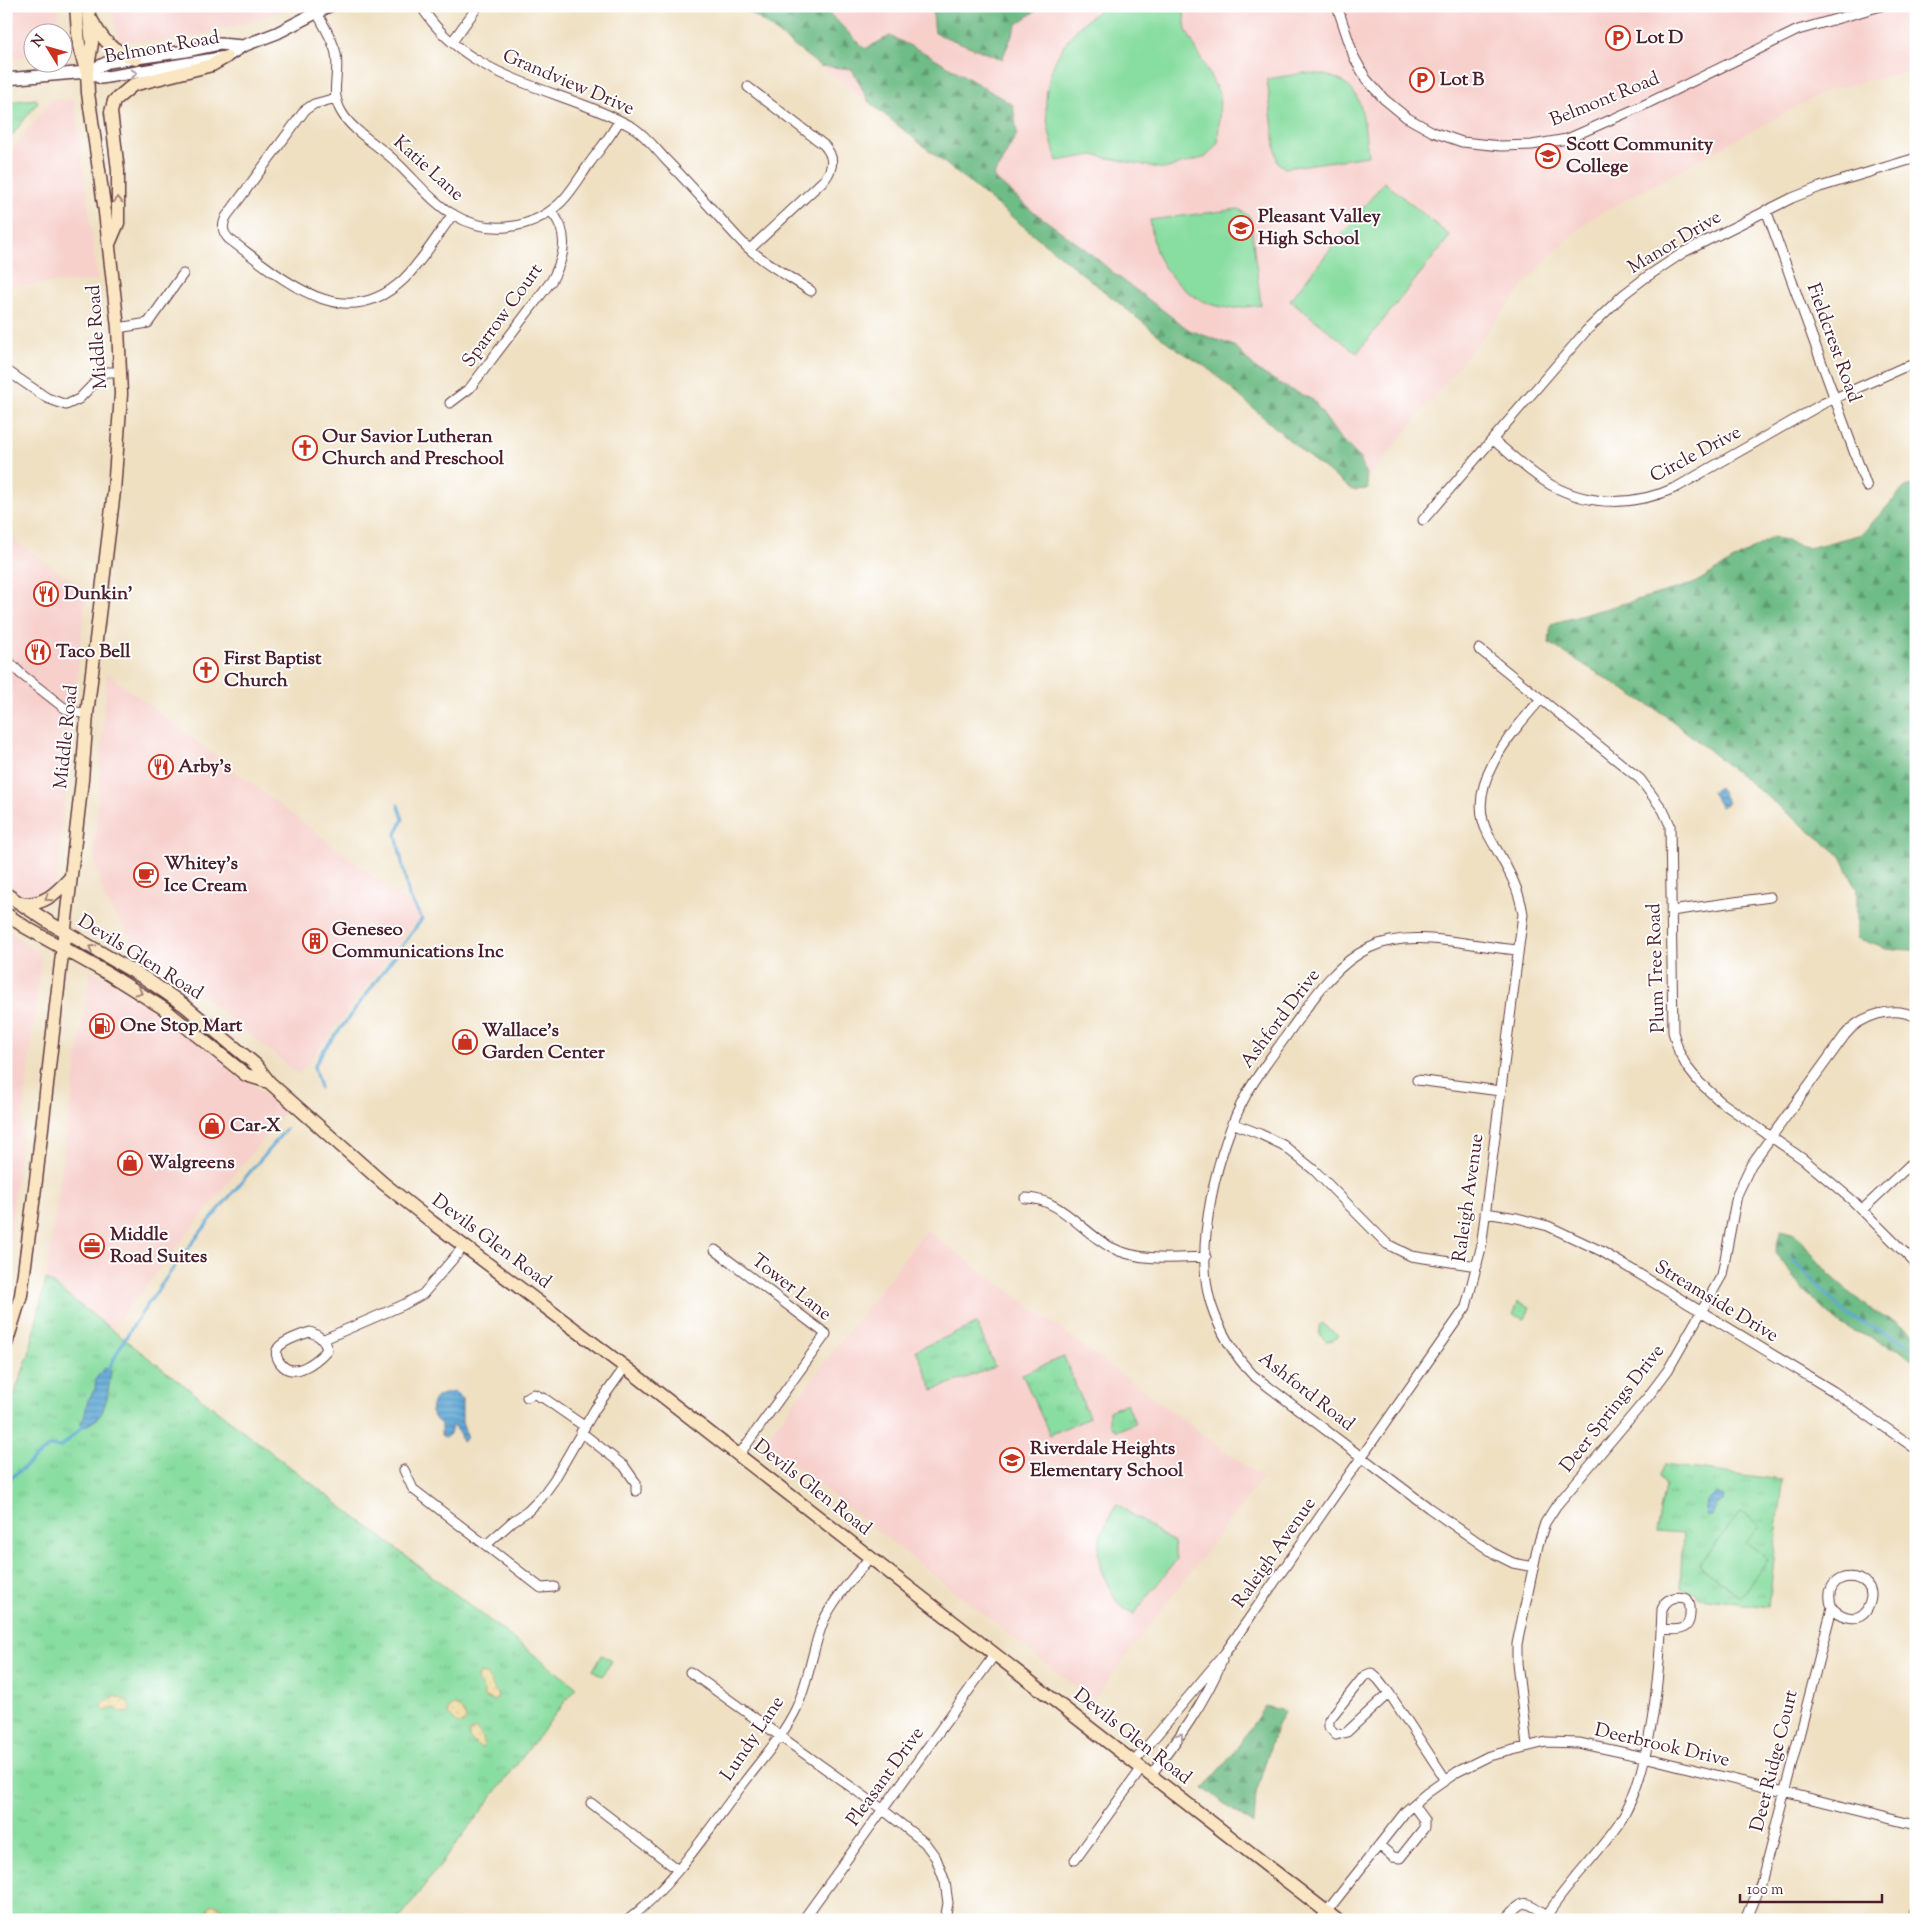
<svg xmlns="http://www.w3.org/2000/svg" width="1922" height="1926" font-family="'Sorts Mill Goudy',serif">
	<style>
		.built { fill: #f7d0cc }
		.grass { fill: url(#grass-tufts); stroke: #697e66 }
		.forest { fill: url(#forest-firs); stroke: #5c6e58 }
		.sand { fill: url(#sand-dots); stroke: #9c7c64 }
		.pitch { fill: #88dda0; stroke: #697e66 }
		.water { fill: url(#water-rules); stroke: #546480 }
		.lines { fill: none; stroke-linecap: round; stroke-linejoin: round }
		.stream { stroke: #5ea8d6; stroke-width: 3 }
		.minor-casing { stroke: #633c42; stroke-width: 11 }
		.tertiary-casing { stroke: #633c42; stroke-width: 14 }
		.secondary-casing { stroke: #633c42; stroke-width: 15 }
		.minor { stroke: #fff; stroke-width: 9 }
		.tertiary { stroke: #fff; stroke-width: 11 }
		.secondary { stroke: #fbe6c3; stroke-width: 12 }
		.oneway { stroke: #ae9aa0 }
		.oneway2 { stroke: #a28277 }
		.labels { text-anchor: middle; dominant-baseline: central; stroke-width: 4; stroke-linejoin: round; paint-order: stroke }
		.poi-label { font-size: 19px; font-weight: bold; fill: #4a1f2b; stroke: #fff; text-anchor: start }
		.street-label { font-size: 19px; fill: #4a1f2b; stroke: #fff }
	</style>
	<defs>
		<pattern id="grass-tufts" width="24" height="20" patternUnits="userSpaceOnUse" patternTransform="scale(1.25)"><rect width="24" height="20" fill="#88dda0"/><path d="M3 7l-1-3M5 7V3M7 7l1-3M15 17l-1-3M17 17v-4M19 17l1-3" fill="none" stroke="#77bd8a"/></pattern>
		<pattern id="forest-firs" width="22" height="20" patternUnits="userSpaceOnUse" patternTransform="scale(1.25)"><rect width="22" height="20" fill="#6ebc86"/><path d="M5 1l3.5 6h-7zM16 11l3.5 6h-7z" fill="#5c986e"/></pattern>
		<pattern id="sand-dots" width="8" height="8" patternUnits="userSpaceOnUse" patternTransform="scale(1.25)"><rect width="8" height="8" fill="#eeda9e"/><path d="M2 2h.1M6 6h.1" fill="none" stroke="#cebb88" stroke-width="1.8" stroke-linecap="round"/></pattern>
		<pattern id="water-rules" width="6" height="5" patternUnits="userSpaceOnUse" patternTransform="scale(1.25)"><rect width="6" height="5" fill="#5ea8d6"/><path d="M0 2.5h6" fill="none" stroke="#5088ae"/></pattern>
	</defs>
	<rect width="100%" height="100%" fill="#fff"/>
	<filter id="ink" filterUnits="userSpaceOnUse"><feTurbulence type="fractalNoise" baseFrequency=".02" numOctaves="2"/><feDisplacementMap in="SourceGraphic" scale="10" xChannelSelector="R" yChannelSelector="G"/><feConvolveMatrix kernelMatrix="1 2 1 2 8 2 1 2 1" color-interpolation-filters="sRGB"/></filter>
	<filter id="wash" filterUnits="userSpaceOnUse"><feTurbulence type="fractalNoise" baseFrequency=".0096" numOctaves="4" result="noise"/><feDisplacementMap in="SourceGraphic" scale="20" xChannelSelector="R" yChannelSelector="G"/><feGaussianBlur stdDeviation="1.12" result="paint"/><feColorMatrix in="noise" values="0 0 0 0 0 0 0 0 0 0 0 0 0 0 0 0 0 1.4 0 .05"/><feComposite in="paint" operator="in"/></filter>
	<g filter="url(#wash)">
		<rect width="100%" height="100%" fill="#efe0c2"/>
		<path class="built" d="M6,6h51l4,26h-29v23l-26,4z
			M110,6h180l-20,10 -92,25h-59z
			M741,6h1175v64l-89,20 -235,128 -47,42 -18,22 -169,208 -430,-342z
			M52,99l22,1 24,180 -92,6v-127z
			M6,535l80,56 -30,292 -21,15 -29,-9z
			M107,673l315,241 -123,161 -118,-97 -38,-22 -39,-58 -10,-41z
			M6,929l35,27 -35,318z
			M90,969l69,40 126,102 -174,219 -65,-51z
			M926,1230l336,248 -169,222 -329,-258z"/>
		<path class="grass" d="M36,99l2,3 -32,41v-41z
			M46,1279l530,408 -178,233h-392v-504l23,-62z
			M977,1324l18,43 -62,23 -17,-40z
			M1064,1357l25,60 -39,18 -28,-61z
			M1127,1403l8,20 -19,8 -7,-8v-12z
			M1664,1465l118,15 -13,127 -69,-9 -4,-6 -16,-4 3,-54 -27,-2 9,-46 -6,-11z"/>
		<path class="forest" d="M742,6h80l43,43 25,-13 41,20 82,49 4,29 -24,43 38,33 54,39 31,26 73,55 45,16 23,24 32,19 24,11 25,36 22,22 6,17 2,14 -16,1 -47,-36 -96,-85 -38,-24 -302,-243 -17,-33 -32,-3z
			M932,6h111l-26,18 -15,35 -67,-26z
			M1916,483v467l-30,-1 -29,-11v-48l-16,-34 -176,-141 -116,-72 2,-19 142,-40 80,-47 36,11 53,-14 42,-46z
			M1781,1230l14,4 34,40 38,33 41,22 8,7v26l-17,-12 -58,-25 -38,-35 -28,-38z
			M1265,1706l20,5 -8,14 -21,68 -2,32 -50,-37 29,-34z"/>
		<path class="sand" d="M480,1673l7,2 11,21 -4,5 -10,-4c0,-3 0,-6 -1,-8 -3,-6 -10,-8 -3,-16z
			M115,1696l12,5 4,6 -2,5 -6,1 -9,-5 -8,3 -4,-4 2,-5z
			M452,1706c8,0 12,6 14,13l-3,5h-5l-10,-10v-5z
			M474,1729l4,2 7,12 -3,5 -3,-1 -10,-9v-5z
			M215,1904l5,3 4,6 15,2 3,5h-29l-5,-11 3,-4z"/>
		<path class="pitch" d="M1107,6h76l3,24 34,65 -2,48 -12,14 -42,12 -71,-14 -36,6c-4,-14 -8,-28 -10,-42 -7,-47 20,-91 60,-113z
			M1305,73c60,2 57,35 63,83l-83,12 -8,-6 -10,-83z
			M1384,182l66,54 -93,117 -67,-53z
			M1239,209l11,8 11,88c-9,1 -19,3 -28,3 -32,0 -63,-25 -76,-54 -4,-10 -5,-23 -7,-34z
			M1518,1302l12,5 -5,12 -12,-4z
			M1322,1323l16,12 -4,5 -8,1 -6,-6 -1,-8z
			M1117,1504l57,39 3,16 -44,56 -15,-11 -17,-33 -3,-18 3,-19z
			M1741,1511l18,14 -13,18 22,17 -28,37 -41,-32z
			M602,1655l10,6 -10,15 -9,-6z"/>
		<path class="water" d="M1719,787l9,16 -7,4 -10,-15z
			M105,1368l4,1 2,3 -4,26 -5,15 -6,7 -12,7 -4,-3 4,-6 4,-18 7,-11 1,-11z
			M454,1392l8,6v24l5,16 -5,4 -3,-10 -7,-7 -2,9 -5,4 -4,-3v-11l-5,-4 -5,-8c2,-17 7,-17 23,-20z
			M1717,1493l7,3 -1,5 -7,5 -4,10 -7,-1 2,-14z"/>
		<g class="lines">
			<path class="stream" d="M978,8l3,-2
				M320,1088l-6,-21 9,-16 28,-36 71,-96 -13,-23 -13,-62 7,-15 -5,-14
				M1791,1258l56,57 69,33
				M108,1372c11,-27 28,-51 45,-75 40,-59 87,-113 133,-168
				M6,1482l44,-36 11,1 25,-24"/>
		</g>
	</g>
	<g filter="url(#ink)">
		<g class="lines">
			<defs>
				<path id="minor" d="M313,6c7,12 21,36 23,48 4,22 -7,38 6,59 12,20 40,34 56,51 18,17 35,39 56,51 34,20 76,15 105,-11 12,-11 21,-27 30,-40 10,-14 22,-28 30,-43
					M421,6c47,77 141,81 213,122 12,8 22,21 32,32 25,25 48,52 72,78 20,22 49,37 73,53
					M1337,6l17,51 12,22 18,20 22,18 27,15 29,10 39,4 31,-1 35,-6 75,-33 156,-76 83,-24
					M452,42l26,-36
					M748,87l76,58c10,11 10,22 1,34l-75,70
					M336,98l-22,6 -9,6 -79,107c-4,9 -4,15 3,22 51,37 113,99 175,40 19,-19 33,-43 49,-65
					M1766,210l101,277
					M118,328l30,-5 35,-49
					M6,370l41,28 19,7 13,-6 24,-25 4,-2h13
					M450,403l20,-15 82,-108c13,-24 18,-47 -1,-69
					M1493,440c19,15 37,33 58,45 40,22 85,21 126,2l147,-84 78,-35 14,-4
					M1423,520l163,-189 38,-37 21,-16 39,-26 108,-54 28,-11 96,-29
					M1479,649l161,130 23,31 7,15 3,207 6,20 8,15 12,15 22,20 82,57 49,41 64,64
					M6,659l15,15 42,33 7,4 17,3
					M1671,911l99,-14
					M1518,950c-46,-3 -106,-23 -149,-2 -35,17 -56,51 -78,81 -15,22 -32,43 -45,66 -28,51 -53,152 -35,209 9,28 22,50 42,71l176,133 66,46 18,9 21,4
					M1417,1080l83,11
					M1232,1123l28,11 23,11 31,25 73,74 24,12 66,10
					M1025,1198c35,0 56,33 85,49 29,15 64,11 96,10
					M1862,1210l54,-51
					M1485,1213l32,5 31,8 53,25 232,140 83,58
					M715,1250l111,84 -87,121
					M310,1332c10,4 15,8 17,18 -10,11 -33,30 -46,14 -3,-3 -6,-10 -4,-14 2,-8 26,-16 33,-18z
					M322,1340l81,-35 20,-11 41,-48
					M527,1397l7,-3 11,5 39,27
					M581,1432l43,34 12,17v8
					M404,1470l9,19 128,99 13,-1
					M486,1545l27,-24 15,-10 13,-13 13,-18 41,-71 30,-42
					M690,1672l192,137 43,34 11,15 9,24 3,21 -3,17
					M1389,1693l-42,39 -11,3 -7,-8v-7l35,-44 7,-3 7,6 11,14 57,87
					M1527,1746l-10,-83v-19l21,-99 7,-22 11,-17 91,-108 21,-28 54,-95 15,-80 14,-30 94,-130c16,-20 48,-30 71,-18
					M1134,1762l91,-109 241,-346 15,-59 42,-334c-5,-32 -20,-52 -35,-80 -25,-48 24,-102 53,-135
					M1151,1775c27,-36 53,-71 71,-114
					M591,1803l87,67
					M1379,1845l14,12 7,1 24,-30v-8l-11,-15
					M1075,1860l67,-92
					M628,1920c47,-37 79,-89 115,-136 18,-24 40,-48 53,-75 13,-28 16,-59 27,-87 11,-24 31,-45 47,-65
					M803,1920l192,-266
					M1320,1920l86,-109 21,-18 30,-21 32,-16 57,-14 33,1 65,14 272,68
					M1505,1920c20,-21 17,-21 42,-5
					M1544,1920c21,-35 52,-63 75,-97 33,-49 41,-155 43,-214 5,-11 14,-14 25,-10 4,5 3,10 3,16 -1,18 -15,15 -29,14
					M1746,1920l15,-37 71,-275c-15,-42 51,-39 37,-3 -7,19 -26,14 -37,3
					M1910,1920l6,-13"/>
				<path id="tertiary" d="M87,72l14,6 125,-21 17,-11 34,-13 52,-27
					M6,79l81,-7 21,-10 78,-11 33,-7 24,2"/>
				<path id="secondary" d="M76,6l3,40 7,24
					M91,19c12,22 20,31 45,40
					M109,244l9,-21v-53l-7,-58 3,-11 19,-16 79,-20 14,-8
					M6,894l44,29 96,56 38,26 72,60 13,17 114,101 49,39 193,145 712,553
					M20,903c23,4 36,-10 50,-25
					M6,914l19,13 82,46 56,35 83,67 23,7
					M6,1344l15,-49 15,-115 46,-400 5,-66 27,-223 7,-97 -3,-66 -13,-116 -17,-119 -1,-21 5,-29 -4,-37"/>
			</defs>
			<use href="#minor" class="minor-casing"/>
			<use href="#tertiary" class="tertiary-casing"/>
			<use href="#secondary" class="secondary-casing"/>
			<use href="#minor" class="minor"/>
			<use href="#tertiary" class="tertiary"/>
			<use href="#secondary" class="secondary"/>
		</g>
		<defs><path id="oneway-chevron" d="M-2-3.5L2.5 0L-2 3.5" fill="none" stroke-width="1.6" stroke-linecap="round" stroke-linejoin="round" transform="scale(1.25)"/></defs>
		<g class="oneway">
			<use href="#oneway-chevron" transform="translate(134 73) rotate(-9)"/>
			<use href="#oneway-chevron" transform="translate(1180 1736) rotate(-53)"/>
		</g>
		<g class="oneway2">
			<use href="#oneway-chevron" transform="translate(118 200) rotate(-90)"/>
			<use href="#oneway-chevron" transform="translate(48 898) rotate(147)"/>
			<use href="#oneway-chevron" transform="translate(92 948) rotate(-150)"/>
			<use href="#oneway-chevron" transform="translate(139 992) rotate(32)"/>
		</g>
	</g>
	<defs>
		<symbol id="parking-ring" viewBox="-11 -11 22 22"><circle r="9.5" fill="#fff" stroke="#c8321e" stroke-width="1.5"/><path d="M-3.5-5.5H1a3.5 3.5 0 0 1 0 7H-1V5.5H-3.5ZM-1-3.4V-.6H.8a1.4 1.4 0 0 0 0-2.8Z" fill="#c8321e"/></symbol>
		<symbol id="university-ring" viewBox="-11 -11 22 22"><circle r="9.5" fill="#fff" stroke="#c8321e" stroke-width="1.5"/><path d="M0-5L7-2L0 1L-7-2ZM-4 1L0 2.5L4 1V4Q0 6-4 4Z" fill="#c8321e"/></symbol>
		<symbol id="school-ring" viewBox="-11 -11 22 22"><circle r="9.5" fill="#fff" stroke="#c8321e" stroke-width="1.5"/><path d="M0-5L7-2L0 1L-7-2ZM-4 1L0 2.5L4 1V4Q0 6-4 4Z" fill="#c8321e"/></symbol>
		<symbol id="church-ring" viewBox="-11 -11 22 22"><circle r="9.5" fill="#fff" stroke="#c8321e" stroke-width="1.5"/><path d="M-1.2-6h2.4v3.5h3.3v2.4h-3.3V6h-2.4V-.1h-3.3v-2.4h3.3Z" fill="#c8321e"/></symbol>
		<symbol id="restaurant-ring" viewBox="-11 -11 22 22"><circle r="9.5" fill="#fff" stroke="#c8321e" stroke-width="1.5"/><path d="M-5-6h1v4h1v-4h1v4h1v-4h1v5L-1.5 .5V6h-2V.5L-5-1ZM5-6V6H3V1.5H1.5Q1.5-4 5-6Z" fill="#c8321e"/></symbol>
		<symbol id="cafe-ring" viewBox="-11 -11 22 22"><circle r="9.5" fill="#fff" stroke="#c8321e" stroke-width="1.5"/><path d="M-5.5-4.5H6V0H3Q3 3.5 0 3.5H-2.5Q-5.5 3.5-5.5 0ZM3-3.2v2h1.7v-2ZM-6 4.5H4V6H-6Z" fill="#c8321e"/></symbol>
		<symbol id="building-ring" viewBox="-11 -11 22 22"><circle r="9.5" fill="#fff" stroke="#c8321e" stroke-width="1.5"/><path d="M-4-6H4V6H1V3H-1V6H-4ZM-2.5-4.3h1.7v1.8h-1.7ZM.8-4.3h1.7v1.8H.8ZM-2.5-1h1.7V.8h-1.7ZM.8-1h1.7V.8H.8Z" fill="#c8321e"/></symbol>
		<symbol id="fuel-ring" viewBox="-11 -11 22 22"><circle r="9.5" fill="#fff" stroke="#c8321e" stroke-width="1.5"/><path d="M-5.5-6h7V0h2V4h1.3V-2.5L3-4.5l.8-.8L6-3V5H2.5V1h-1V6h-7ZM-4.2-4.7v3.2H.2V-4.7Z" fill="#c8321e"/></symbol>
		<symbol id="shop-ring" viewBox="-11 -11 22 22"><circle r="9.5" fill="#fff" stroke="#c8321e" stroke-width="1.5"/><path d="M-5-2.5h2.3a2.7 3.5 0 0 1 5.4 0H5L5.5 6h-11ZM-1.5-2.5h3a1.5 2.3 0 0 0-3 0Z" fill="#c8321e"/></symbol>
		<symbol id="office-ring" viewBox="-11 -11 22 22"><circle r="9.5" fill="#fff" stroke="#c8321e" stroke-width="1.5"/><path d="M-6-3h4V-5.5h4V-3h4V5H-6ZM-1-4.5V-3h2v-1.5ZM-6 0V1H6V0Z" fill="#c8321e"/></symbol>
	</defs>
	<g fill-rule="evenodd">
		<use href="#parking-ring" x="1604" y="24" width="28" height="28"/>
		<use href="#parking-ring" x="1408" y="66" width="28" height="28"/>
		<use href="#university-ring" x="1534" y="142" width="28" height="28"/>
		<use href="#school-ring" x="1227" y="214" width="28" height="28"/>
		<use href="#church-ring" x="291" y="434" width="28" height="28"/>
		<use href="#restaurant-ring" x="32" y="580" width="28" height="28"/>
		<use href="#restaurant-ring" x="24" y="638" width="28" height="28"/>
		<use href="#church-ring" x="192" y="656" width="28" height="28"/>
		<use href="#restaurant-ring" x="147" y="753" width="28" height="28"/>
		<use href="#cafe-ring" x="132" y="861" width="28" height="28"/>
		<use href="#building-ring" x="301" y="927" width="28" height="28"/>
		<use href="#fuel-ring" x="88" y="1012" width="28" height="28"/>
		<use href="#shop-ring" x="451" y="1028" width="28" height="28"/>
		<use href="#shop-ring" x="198" y="1112" width="28" height="28"/>
		<use href="#shop-ring" x="116" y="1149" width="28" height="28"/>
		<use href="#office-ring" x="78" y="1232" width="28" height="28"/>
		<use href="#school-ring" x="998" y="1446" width="28" height="28"/>
	</g>
	<g class="labels">
		<g class="poi-label">
			<text x="1636" y="38">Lot D</text>
			<text x="1440" y="80">Lot B</text>
			<text x="1566" y="145">Scott Community<tspan x="1566" dy="22">College</tspan></text>
			<text x="1258" y="217">Pleasant Valley<tspan x="1258" dy="22">High School</tspan></text>
			<text x="322" y="437">Our Savior Lutheran<tspan x="322" dy="22">Church and Preschool</tspan></text>
			<text x="64" y="594">Dunkin'</text>
			<text x="56" y="652">Taco Bell</text>
			<text x="224" y="659">First Baptist<tspan x="224" dy="22">Church</tspan></text>
			<text x="178" y="767">Arby's</text>
			<text x="164" y="864">Whitey's<tspan x="164" dy="22">Ice Cream</tspan></text>
			<text x="332" y="930">Geneseo<tspan x="332" dy="22">Communications Inc</tspan></text>
			<text x="120" y="1026">One Stop Mart</text>
			<text x="482" y="1031">Wallace's<tspan x="482" dy="22">Garden Center</tspan></text>
			<text x="230" y="1126">Car-X</text>
			<text x="148" y="1163">Walgreens</text>
			<text x="110" y="1235">Middle<tspan x="110" dy="22">Road Suites</tspan></text>
			<text x="1030" y="1449">Riverdale Heights<tspan x="1030" dy="22">Elementary School</tspan></text>
		</g>
		<g class="street-label">
			<text transform="translate(162 48) rotate(-10)">Belmont Road</text>
			<text transform="translate(568 83) rotate(23)">Grandview Drive</text>
			<text transform="translate(1605 100) rotate(-22)">Belmont Road</text>
			<text transform="translate(428 169) rotate(42)">Katie Lane</text>
			<text transform="translate(1675 243) rotate(-31)">Manor Drive</text>
			<text transform="translate(503 316) rotate(-54)">Sparrow Court</text>
			<text transform="translate(98 337) rotate(-94)">Middle Road</text>
			<text transform="translate(1833 343) rotate(70)">Fieldcrest Road</text>
			<text transform="translate(1696 455) rotate(-28)">Circle Drive</text>
			<text transform="translate(67 737) rotate(-84)">Middle Road</text>
			<text transform="translate(140 958) rotate(32)">Devils Glen Road</text>
			<text transform="translate(1657 968) rotate(-92)">Plum Tree Road</text>
			<text transform="translate(1281 1019) rotate(-53)">Ashford Drive</text>
			<text transform="translate(1469 1198) rotate(-82)">Raleigh Avenue</text>
			<text transform="translate(491 1242) rotate(37)">Devils Glen Road</text>
			<text transform="translate(791 1288) rotate(38)">Tower Lane</text>
			<text transform="translate(1716 1302) rotate(31)">Streamside Drive</text>
			<text transform="translate(1306 1392) rotate(38)">Ashford Road</text>
			<text transform="translate(1613 1409) rotate(-52)">Deer Springs Drive</text>
			<text transform="translate(812 1488) rotate(38)">Devils Glen Road</text>
			<text transform="translate(1275 1553) rotate(-55)">Raleigh Avenue</text>
			<text transform="translate(1132 1737) rotate(38)">Devils Glen Road</text>
			<text transform="translate(753 1739) rotate(-56)">Lundy Lane</text>
			<text transform="translate(1662 1746) rotate(13)">Deerbrook Drive</text>
			<text transform="translate(1775 1761) rotate(-76)">Deer Ridge Court</text>
			<text transform="translate(886 1777) rotate(-54)">Pleasant Drive</text>
		</g>
	</g>
	<rect width="1922" height="1926" fill="none" stroke="#fff" stroke-width="25"/>
	<g transform="translate(48 48) rotate(307)"><circle r="24" fill="#ffffff" stroke="#b7a5aa"/>
	<path d="M0-4L9 19L0 12L-9 19Z" fill="#c8321e"/>
	<text y="-8" font-size="14" font-weight="bold" text-anchor="middle" fill="#4a1f2b">N</text>
	</g>
	<path d="M1740 1894v8h142v-8" fill="none" stroke="#4a1f2b" stroke-width="2.5"/>
	<text x="1747" y="1894" font-size="15" fill="#4a1f2b" stroke="#ffffff" stroke-width="4" paint-order="stroke">100 m</text>
</svg>
